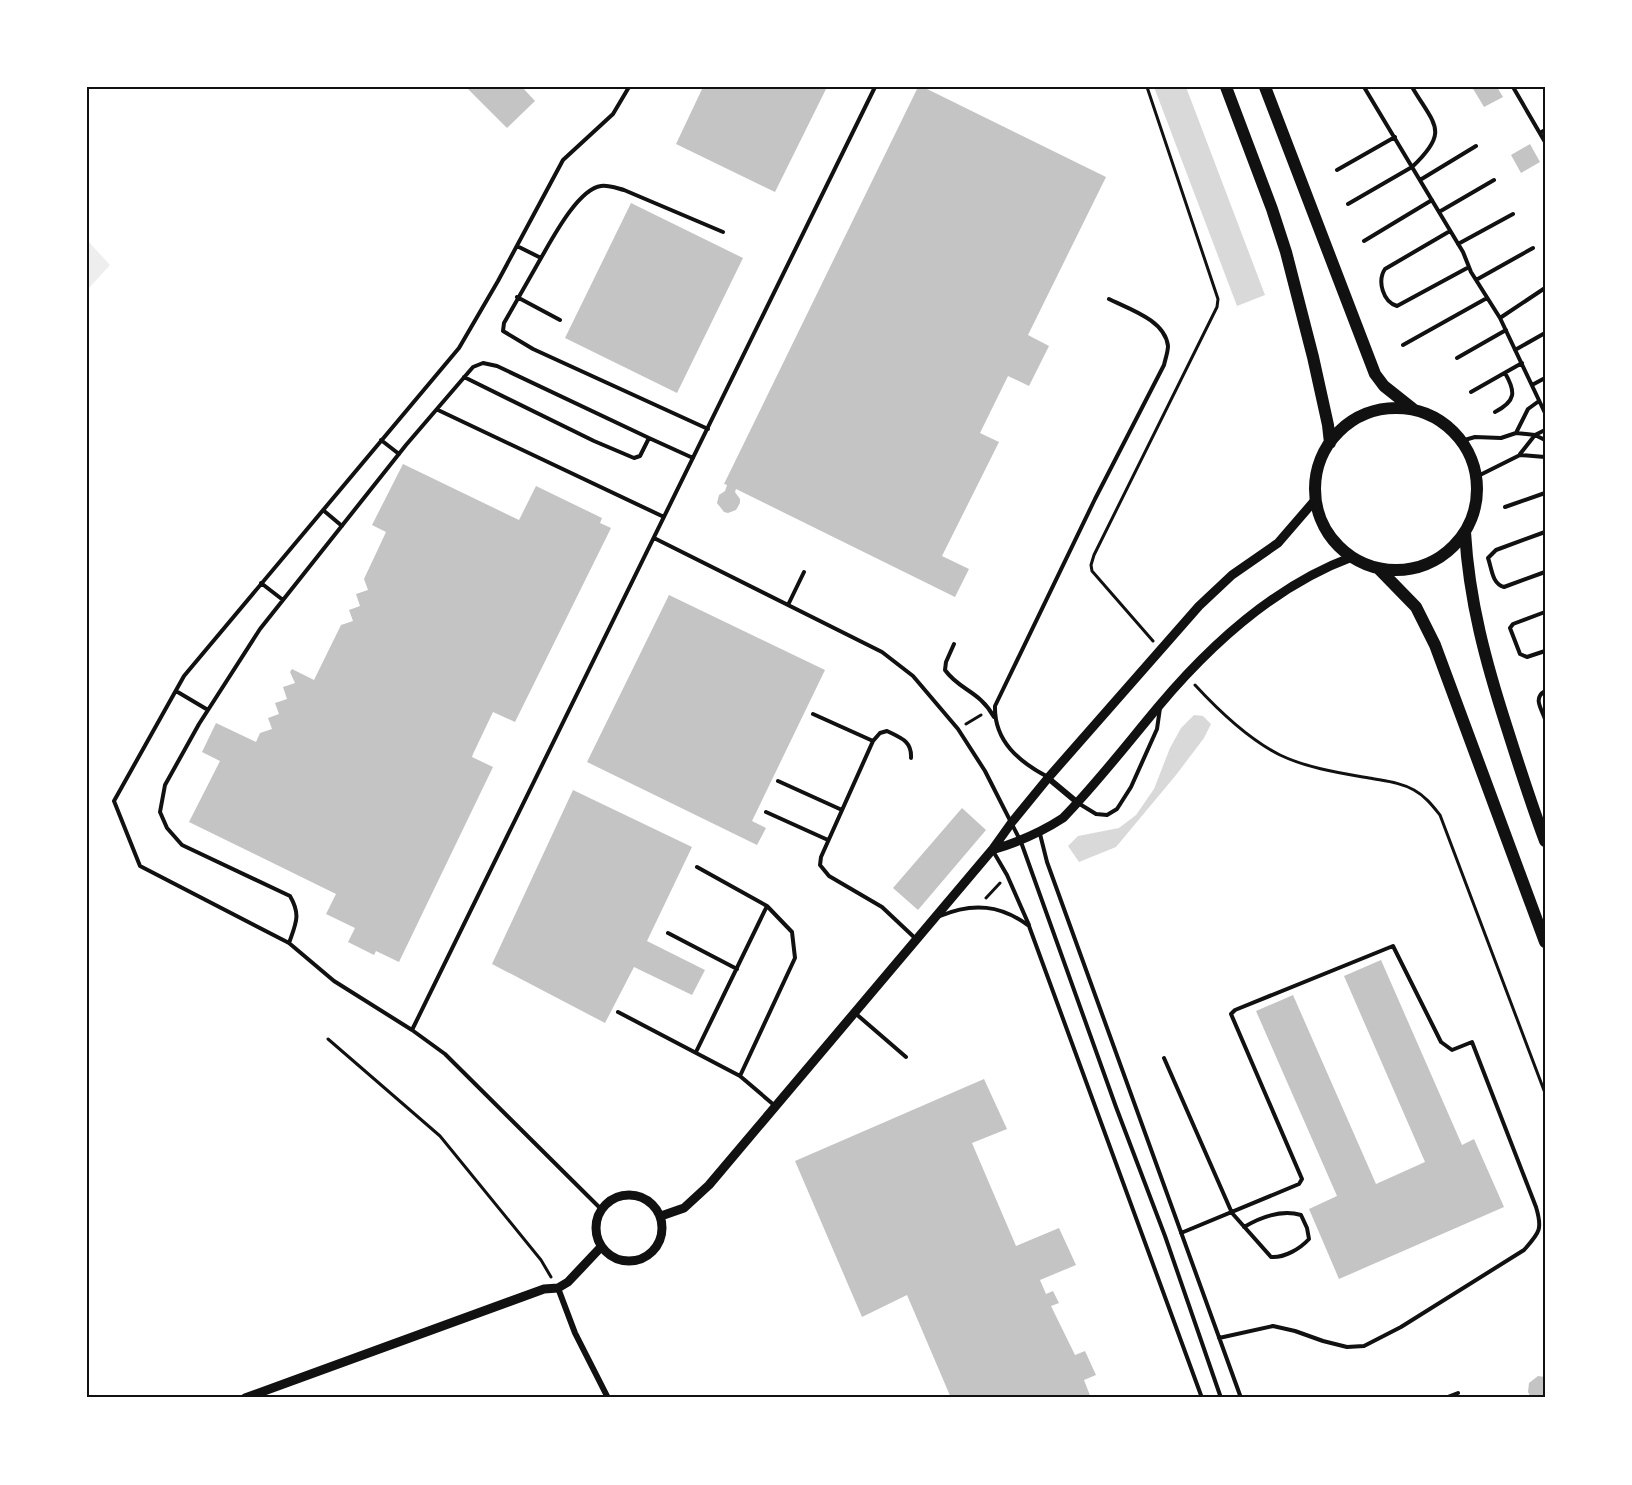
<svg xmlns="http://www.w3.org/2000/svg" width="1632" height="1485" font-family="'PT Serif',serif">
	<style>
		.green { fill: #eee }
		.water { fill: #d9d9d9 }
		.building { fill: #c4c4c4 }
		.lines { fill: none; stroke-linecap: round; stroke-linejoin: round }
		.path { stroke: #111; stroke-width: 3 }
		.service { stroke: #111; stroke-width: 4 }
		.minor { stroke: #111; stroke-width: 6 }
		.tertiary { stroke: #111; stroke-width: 9 }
		.primary { stroke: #111; stroke-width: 12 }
		.neatline { fill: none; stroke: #111; stroke-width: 2 }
	</style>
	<rect width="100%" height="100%" fill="#fff"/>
	<path class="green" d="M87,240l23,25 -23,25z"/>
	<path class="water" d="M1154,87h32l79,208 -28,11z
		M1194,715l9,1 8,8 -7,14 -28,37 -60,72 -37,15 -11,-16 10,-10 41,-8 17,-13 18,-26 16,-41 11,-20z"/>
	<path class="building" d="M466,87h56l13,14 -28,27z
		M703,87h124l-52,105 -99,-48z
		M918,87h5l183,90 -78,158 21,11 -20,40 -21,-10 -28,57 19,9 -57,114 27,13 -14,28 -219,-108 -1,3 5,7v4l-4,7 -8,3 -4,-1 -7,-9 2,-8 6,-4 2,-6 -3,-1z
		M1472,87h25l6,10 -19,10z
		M1530,144l10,18 -19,11 -10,-18z
		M631,203l112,55 -66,135 -112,-55z
		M403,464l116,56 17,-34 66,32 -2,5 11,5 -96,194 -22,-10 -20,42 -1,3 21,10 -94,195 -23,-11 -2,4 -26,-13 7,-14 -29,-14 10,-20 -147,-72 31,-61 -18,-9 14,-29 40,19 4,-9 12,-4 -4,-11 11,-4 -4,-11 12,-4 -4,-12 12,-4 -5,-11 2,-3 22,11 27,-55 12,-4 -4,-11 11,-4 -4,-12 12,-4 -4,-11 22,-47 -14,-7z
		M669,595l156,75 -73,151 14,7 -9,17 -170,-83z
		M573,790l119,57 -45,94 58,29 -13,25 -58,-28 -29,56 -113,-59z
		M962,808l24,22 -68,80 -25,-22z
		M1381,960l81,185 12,-6 30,68 -165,72 -30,-70 28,-13 -81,-185 37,-16 83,189 49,-22 -81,-186z
		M984,1079l23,50 -35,14 44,103 43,-18 17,37 -36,15 6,14 7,-3 6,12 -8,3 24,49 10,-4 11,24 -12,5 7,18h-140l-44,-103 -45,22 -67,-156z
		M1538,1376l7,1v21h-14l-3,-6 1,-9z"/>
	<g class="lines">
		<path class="path" d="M1147,87l71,212 -1,8 -123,248 -3,10 1,6 61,70
			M1195,685c24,26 53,54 85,70 27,13 60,18 89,23 15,3 31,4 45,12 11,6 18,15 26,25l105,278
			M966,724l15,-9
			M986,898l14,-15
			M328,1039l112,97 101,124 10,17"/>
		<path class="service" d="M1412,87c23,39 38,44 0,80l51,85 8,20 29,46 45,95
			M1513,87l32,55
			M1540,133l5,-3
			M1337,170l58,-33
			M1420,180l56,-34
			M1348,204l64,-37 -48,-80
			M1439,212l55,-32
			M1450,231l-65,38c-8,12 -2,33 12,37l72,-39
			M1364,241l68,-41
			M1458,244l55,-30
			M517,246l24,12c11,-19 37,-69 60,-72 8,-1 15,2 23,4l99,42
			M541,258l-37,65 -1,8 30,18 175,80
			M1476,280l57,-32
			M517,297l43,23
			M1500,318l45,-30
			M1403,345l84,-47
			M1515,350l30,-17
			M1457,358l49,-28
			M1532,385l13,-7
			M1471,392l51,-29
			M438,410l226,107
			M1495,412c21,-11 21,-20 10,-39
			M1516,433l19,2 10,5
			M649,438l44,20
			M381,440l18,14
			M1461,441l14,-4 26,1 15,-5 12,-24 11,-8
			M1520,454l15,-19 10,-5
			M1476,477l44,-22 25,2
			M1505,507l40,-14
			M323,510l19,16
			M1545,532l-49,18 -8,8c4,11 4,26 16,29l41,-15
			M654,538l228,114 31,24 45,53 27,42 36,71 95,265 49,129 56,162
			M261,583l22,17
			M788,605l16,-33
			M1545,612l-32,12 -3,4 10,26 7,3 18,-6
			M954,644l-8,18 -1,8c14,20 35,21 49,47
			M176,691l32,19
			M1545,691c-12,7 -4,17 0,28
			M813,714l60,27
			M911,758c1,-17 -10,-20 -24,-27l-7,2 -7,8 -52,116 -1,8 9,11 53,31 34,32
			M1048,777c-29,-15 -54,-36 -53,-71l100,-207 69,-134c1,-5 4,-13 4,-19 -3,-26 -39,-37 -59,-47
			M778,781l64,29
			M1078,803l18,11 11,1 10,-6 14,-22 26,-58 3,-21
			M766,812l62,28
			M1040,834l7,28 194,536
			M993,851l14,24 22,50
			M697,867l70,39 25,26 3,26 -55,118
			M940,916c33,-14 61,-11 89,10l173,472
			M668,933l69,36
			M289,943c7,-20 12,-28 1,-47l-108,-51 -15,-17 -7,-16 5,-27 34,-61 61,-95 23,-29 123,-155 67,-78 10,-4 14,3 152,72 -9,18 -6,2 -40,-17 -130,-64
			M618,1012l122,64 34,29
			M855,1013l51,44
			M412,1030l463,-943
			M696,1052l71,-146
			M1164,1058l68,155 39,44c13,1 29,-8 38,-18l-2,-11 -6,-13c-20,-6 -40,2 -57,12
			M601,1209l-156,-155 -33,-24 -78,-49 -45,-38 -149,-77 -26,-65 70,-125 275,-328 39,-67 65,-121 50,-46 16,-27
			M1181,1233l118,-49 3,-5 -71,-165 4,-4 158,-64 48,96 11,8 20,-8 64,165c7,23 3,26 -12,43l-123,77 -37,19 -17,1 -24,-6 -28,-10 -22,-5 -54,12
			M1445,1398l13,-5"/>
		<path class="minor" d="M1048,778l30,25
			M558,1288l17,45 33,65"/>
		<path class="tertiary" d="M992,850c27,-8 48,-17 71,-32 34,-35 64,-74 95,-111 52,-62 118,-122 194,-150
			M596 1228a33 33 0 1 1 66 0a33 33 0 1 1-66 0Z
			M661,1216l23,-8 25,-23 283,-335 20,-28 36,-44 151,-172 33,-31 46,-32 38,-44
			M245,1398l299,-109 14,-1 10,-6 33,-35"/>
		<path class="primary" d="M1226,87l46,122 14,43 27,105 15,68 2,18
			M1265,87l110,287 9,12 29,23
			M1315 489a81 81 0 1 1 162 0a81 81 0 1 1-162 0Z
			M1465,532c4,69 21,131 42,196 12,38 24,75 38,113
			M1378,568l38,39 19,38 110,297"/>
	</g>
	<rect width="1632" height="1485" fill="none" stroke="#ffffff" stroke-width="177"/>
	<rect x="88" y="88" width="1456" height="1308" class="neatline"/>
</svg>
